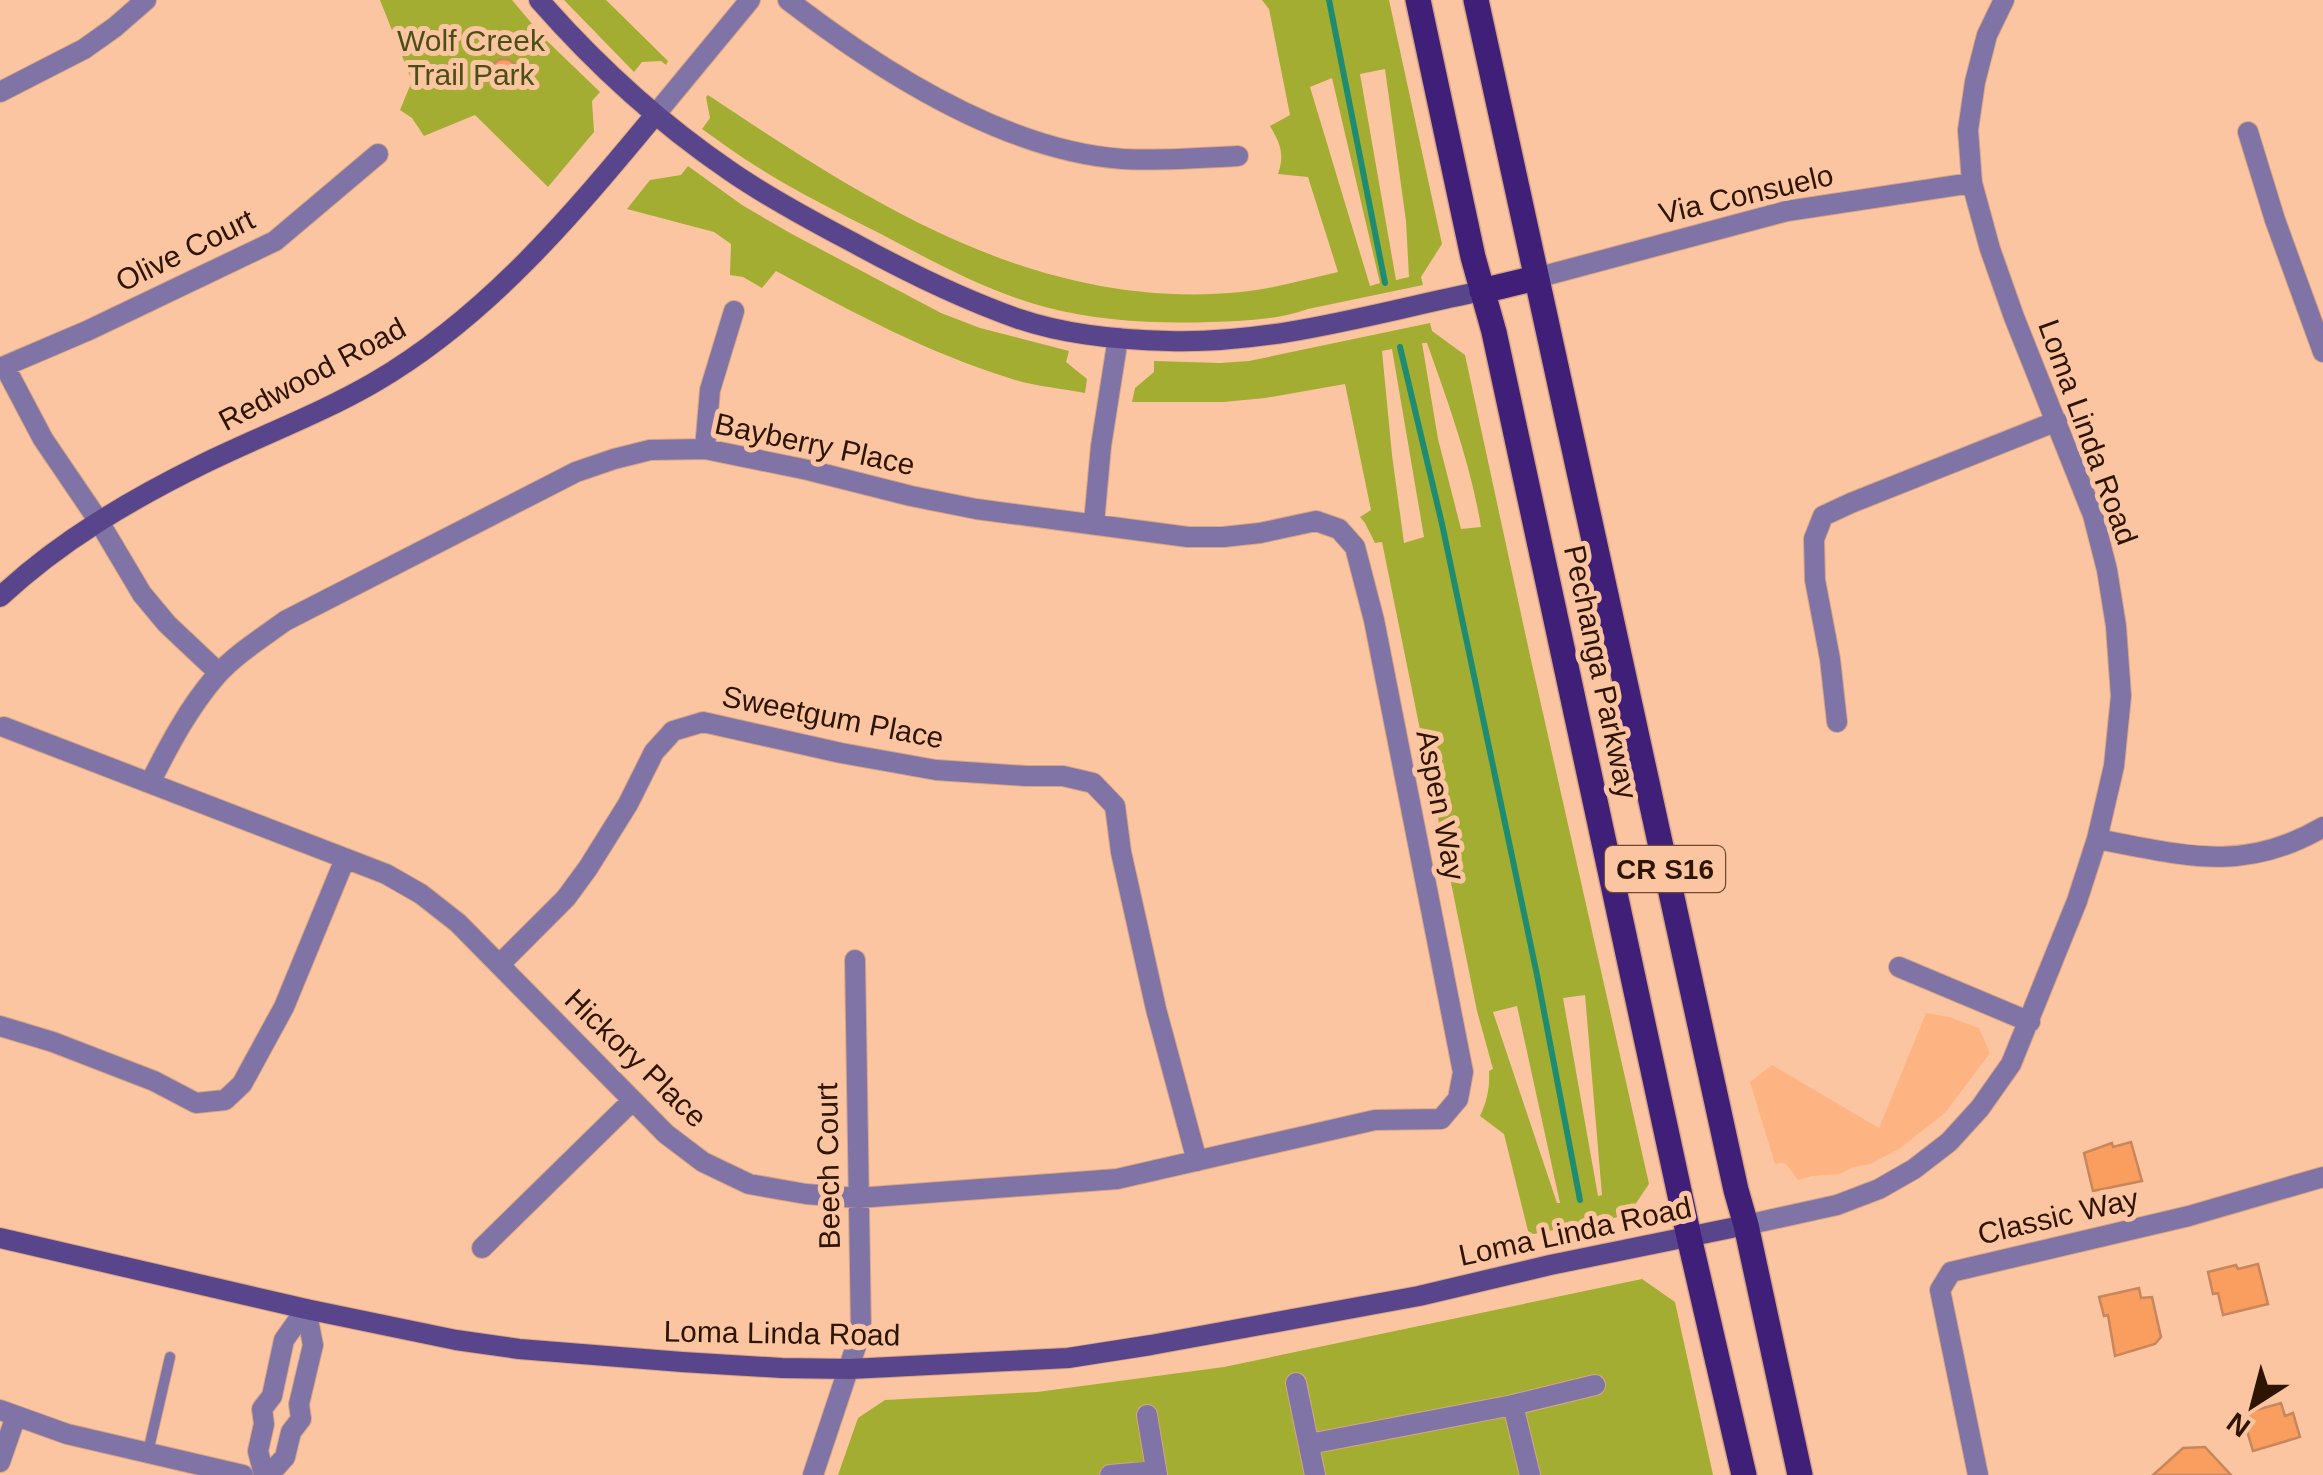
<svg xmlns="http://www.w3.org/2000/svg" width="2323" height="1475" font-family="Arial,sans-serif">
	<style>
		.built { fill: #feb482 }
		.green { fill: #a3ad31; fill-rule: evenodd }
		.lines { fill: none; stroke-linecap: round; stroke-linejoin: round }
		.stream { stroke: #1e8b73; stroke-width: 6 }
		.building { fill: #f99e5f; stroke: #c7865b; stroke-width: 2.5 }
		.lane-casing { stroke: #d7a585; stroke-width: 12 }
		.street-casing { stroke: #d7a585; stroke-width: 22 }
		.secondary-casing { stroke: #d7a585; stroke-width: 22 }
		.primary-casing { stroke: #d7a585; stroke-width: 28 }
		.lane { stroke: #7f74a5; stroke-width: 10 }
		.street { stroke: #7f74a5; stroke-width: 20 }
		.secondary { stroke: #59458c; stroke-width: 20 }
		.primary { stroke: #401f79; stroke-width: 25 }
		.labels { text-anchor: middle; dominant-baseline: central; stroke-width: 10; stroke-linejoin: round; paint-order: stroke }
		.shield { fill: #fcc5a2; stroke: #6b4933; stroke-width: 2.5 }
		.shield-label { font-size: 28px; font-weight: bold; fill: #2d1403 }
		.park-label { font-size: 30px; fill: #4a4f15; stroke: #fcc5a2 }
		.street-label { font-size: 30px; fill: #2d1403; stroke: #fcc5a2 }
	</style>
	<rect width="100%" height="100%" fill="#fcc5a2"/>
	<path class="built" d="M1926,1013l23,4 30,11 11,25 -45,60 -46,36 -29,15 -19,4 -11,6 -28,2 -14,4 -12,-16 -5,-1 -6,1 -25,-82 22,-17 107,63z"/>
	<path class="green" d="M380,0h132l32,38 56,54 -8,9 2,31 -46,55 -73,-72 -51,21 -12,-18 -12,-8 12,-29z
		M564,0h42l62,61 -2,4 -5,-4 -19,1 -8,10z
		M1262,0h127l53,244 -21,33 2,8 -115,24c-31,11 -65,12 -97,13 -55,2 -113,-1 -166,-15 -59,-16 -113,-46 -166,-74 -41,-21 -82,-41 -120,-65 -20,-12 -38,-26 -57,-39l8,-11 -4,-21 2,-2c162,108 329,217 533,197 32,-3 65,-13 97,-20l-30,-95 -30,-3c7,-20 2,-31 -8,-48l20,-11 -21,-106zM1385,69l21,152 3,56 -13,3 -36,-206zM1332,78l48,205 -10,3 -60,-199z
		M688,166l54,39 48,28 151,80 39,15 89,23 -3,11 21,17 -2,14c-25,-5 -52,-7 -76,-15 -81,-25 -159,-67 -233,-107l-14,17 -19,-11 -13,-2 1,-31 -17,-12 -87,-23 23,-29 31,-5z
		M1430,323l2,8 33,24 66,305 118,524 -21,31 -99,20 -25,-101 -24,-18c7,-15 10,-28 9,-45l4,-2 -16,-58 -95,-469 -7,1 -10,-20 -5,-6 11,-7 -26,-126 -80,14 -41,4h-92l3,-14 19,-16v-11l66,2 29,-2zM1422,343h5c21,59 44,122 54,184l-20,2 -23,-90zM1392,349l32,188 -20,6 -12,-88 -10,-104zM1585,995l17,200 -4,1 -35,-198zM1517,1006l43,197h-3l-64,-191z
		M1642,1279l33,23 38,173h-875l20,-57 27,-18 152,-8 187,-25z"/>
	<g class="lines">
		<path class="stream" d="M1329,0l56,283
			M1400,347l42,177 95,451 43,225"/>
	</g>
	<path class="building" d="M491 72a13 13 0 1 1 26 0a13 13 0 1 1-26 0Z
		M2131,1142l11,39 -49,10 -9,-38 28,-10 1,4z
		M2258,1264l10,40 -45,11 -5,-22 -5,1 -5,-22 28,-7 2,4z
		M2139,1288l2,10 11,-1 9,40 -6,7 -40,12 -7,-41 -4,1 -5,-19z
		M2281,1403l4,13 8,-3 7,24 -47,14 -11,-37z
		M2205,1447l26,28h-78l30,-27z"/>
	<g class="lines">
		<defs>
			<path id="lane" d="M148,1452l22,-95"/>
			<path id="street" d="M788,0c91,70 218,151 335,159 38,2 77,-1 115,-3
				M0,92l84,-43 31,-22 31,-27
				M655,115l95,-115
				M2248,132l27,88 48,132
				M1536,278l251,-67 185,-28
				M5,367l38,72 55,81 44,74 25,30 52,49
				M0,368l89,-38 186,-89 103,-87
				M705,449l5,-59 24,-79
				M1094,523l7,-77 17,-108
				M1837,722l-7,-63 -15,-79 -1,-41 9,-23 28,-13 206,-82
				M4,727l382,147 35,20 37,29 208,211 37,28 46,22 57,10 52,4 259,-19 258,-59 66,-1 17,-20 5,-27 -89,-452 -19,-73 -16,-18 -23,-8 -56,12 -37,4h-35l-212,-28 -65,-13 -103,-26 -103,-21 -55,1 -36,9 -38,13 -291,149c-23,17 -49,33 -68,54 -28,32 -48,70 -67,108
				M2097,839c86,16 146,35 226,-12
				M500,964l66,-66 22,-30 40,-64 26,-52 19,-21 30,-9 138,31 95,17 90,6h37l30,7 22,23 6,46 35,157 41,152
				M1899,967l131,55
				M0,1026l53,16 101,39 42,22 29,-3 17,-16 42,-77 61,-148
				M1746,1225l91,-20 42,-16 35,-20 35,-27 31,-34 31,-44 66,-163 20,-62 17,-73 7,-70 -5,-70 -9,-56 -14,-55 -79,-198 -24,-68 -18,-66 -4,-53 7,-48 12,-47 17,-35
				M482,1248l150,-147
				M1296,1383l19,92
				M1513,1405l82,-20
				M0,1410l67,24 176,41
				M1147,1415l10,60
				M1309,1444l204,-39 17,70
				M0,1462l16,-46
				M264,1475l-6,-24 6,-27 -2,-15 10,-13 12,-56 22,-31
				M269,1475l16,-18 6,-25 10,-13 -2,-15 14,-59 -7,-36
				M813,1475l48,-144 -6,-371
				M1110,1475l46,-4
				M1978,1475l-38,-185 11,-18 238,-56 134,-39"/>
			<path id="secondary" d="M539,0c57,65 119,122 191,171 39,27 82,50 124,72 53,29 108,56 165,76 47,16 101,21 150,22 107,3 209,-29 313,-50
				M0,597c60,-56 130,-97 203,-133 57,-28 117,-50 172,-82 113,-66 197,-167 280,-267
				M0,1238l306,71 150,31 63,9 163,13 100,6 68,1 218,-11 83,-13 268,-49 131,-31 196,-40"/>
			<path id="primary" d="M1418,0l55,257 21,75 195,905 55,238
				M1476,0l260,1190 10,35 54,250
				M1482,291l54,-13"/>
		</defs>
		<use href="#lane" class="lane-casing"/>
		<use href="#street" class="street-casing"/>
		<use href="#secondary" class="secondary-casing"/>
		<use href="#primary" class="primary-casing"/>
		<use href="#lane" class="lane"/>
		<use href="#street" class="street"/>
		<use href="#secondary" class="secondary"/>
		<use href="#primary" class="primary"/>
	</g>
	<g class="labels">
		<rect class="shield" x="1605" y="846" width="120" height="46" rx="8"/>
		<g class="shield-label">
			<text x="1665" y="869">CR S16</text>
		</g>
		<g class="park-label">
			<text x="471" y="40">Wolf Creek<tspan x="471" dy="34">Trail Park</tspan></text>
		</g>
		<g class="street-label">
			<text transform="translate(1746 194) rotate(-13)">Via Consuelo</text>
			<text transform="translate(185 250) rotate(-26)">Olive Court</text>
			<text transform="translate(312 374) rotate(-28)">Redwood Road</text>
			<text transform="translate(2088 432) rotate(70)">Loma Linda Road</text>
			<text transform="translate(815 444) rotate(12)">Bayberry Place</text>
			<text transform="translate(1601 672) rotate(78)">Pechanga Parkway</text>
			<text transform="translate(833 717) rotate(11)">Sweetgum Place</text>
			<text transform="translate(1441 805) rotate(79)">Aspen Way</text>
			<text transform="translate(636 1058) rotate(44)">Hickory Place</text>
			<text transform="translate(828 1166) rotate(-91)">Beech Court</text>
			<text transform="translate(2058 1216) rotate(-13)">Classic Way</text>
			<text transform="translate(1575 1231) rotate(-12)">Loma Linda Road</text>
			<text transform="translate(782 1333) rotate(1)">Loma Linda Road</text>
		</g>
	</g>
	<g transform="translate(2253 1405) rotate(216)" stroke="#fcc5a2" stroke-width="8" paint-order="stroke">
	<path d="M0-8L18 38L0 25L-18 38Z" fill="#2d1403"/>
	<text y="-15" font-size="28" font-weight="bold" text-anchor="middle" fill="#2d1403">N</text>
	</g>
</svg>
